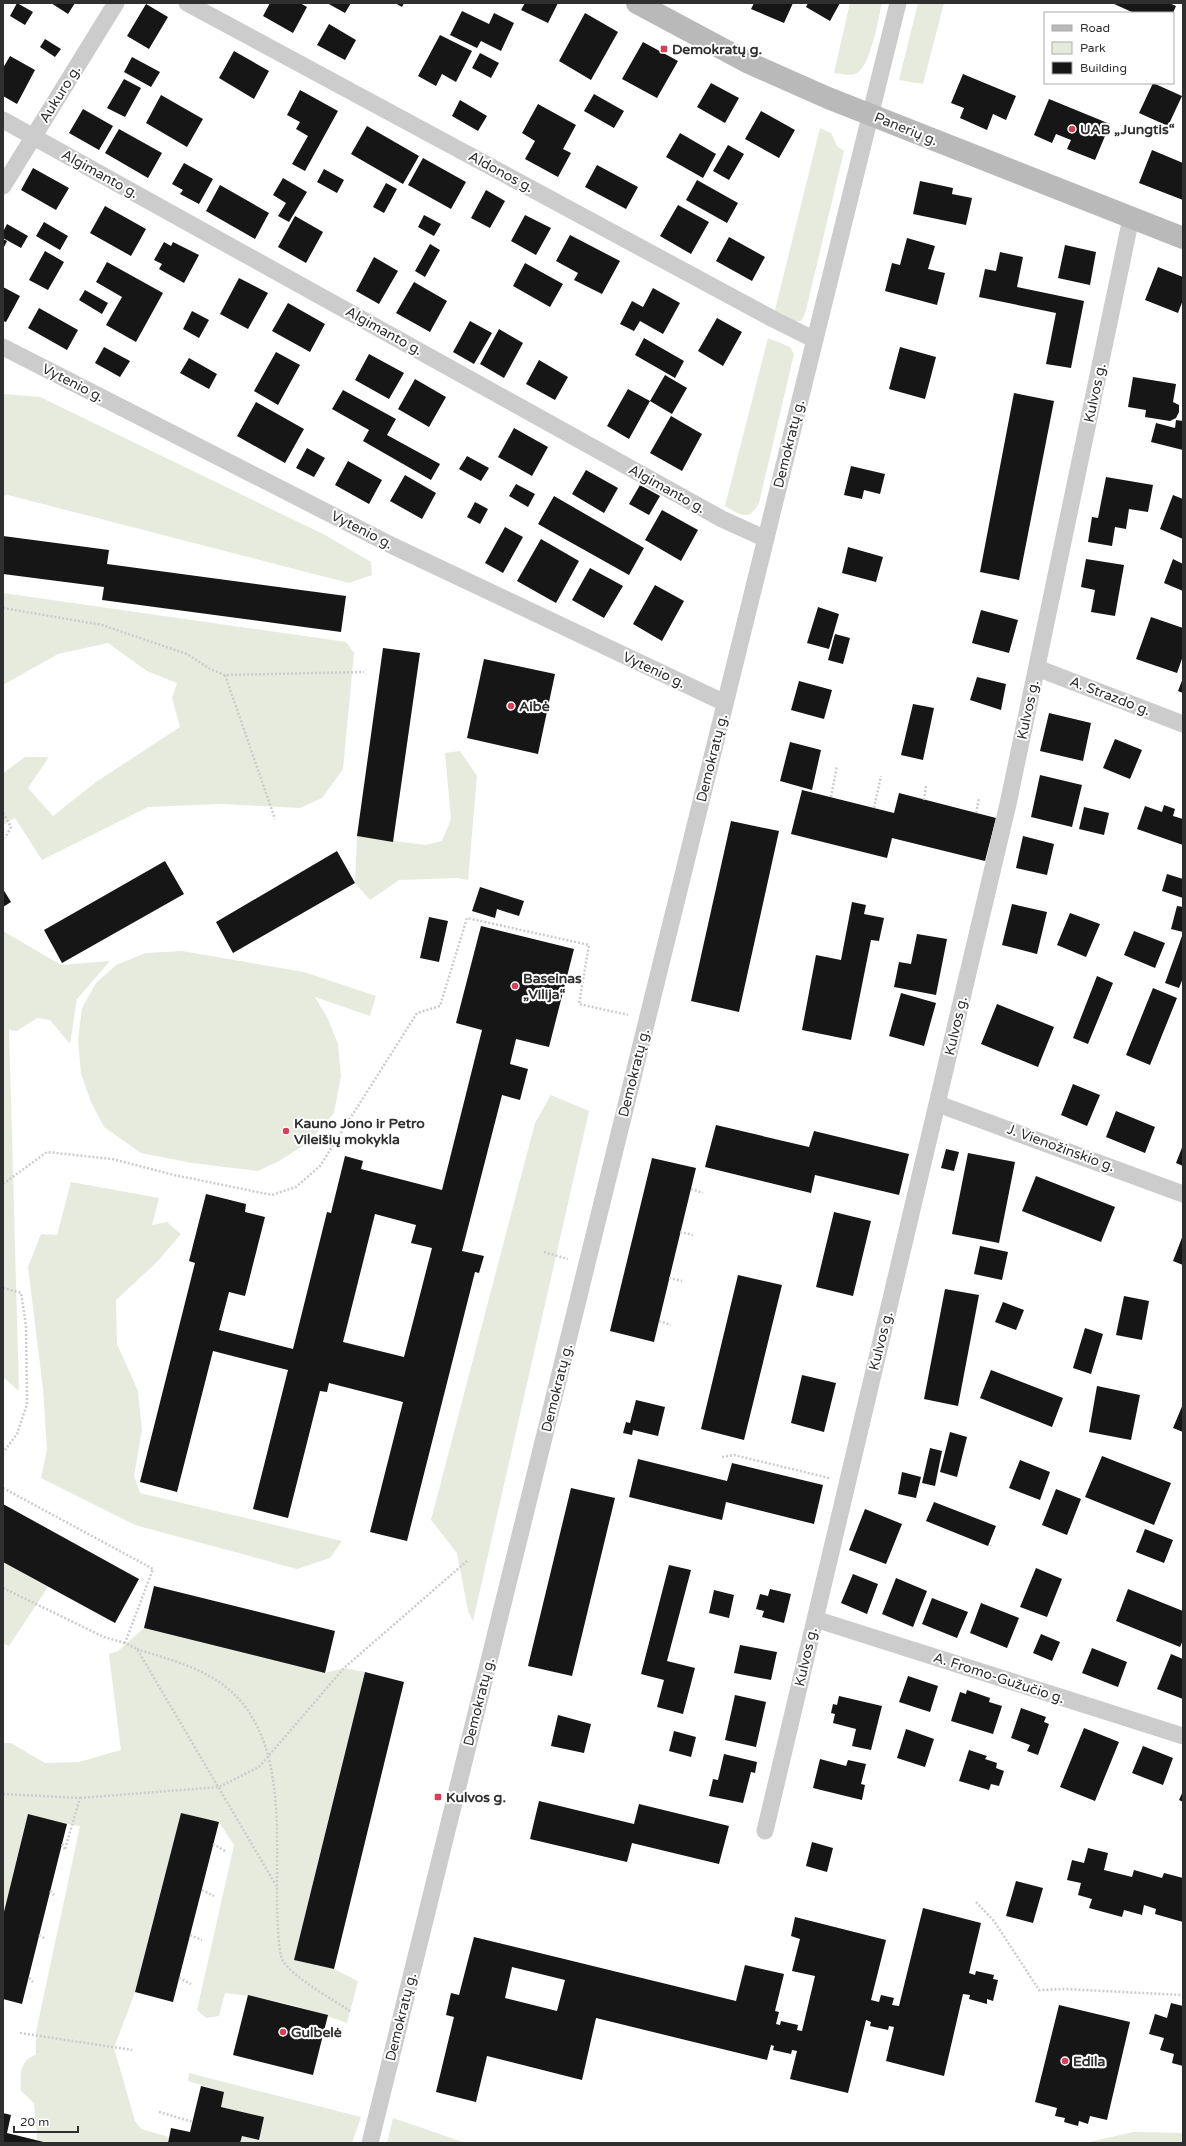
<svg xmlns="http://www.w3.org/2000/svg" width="1186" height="2146" font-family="'Varela Round',sans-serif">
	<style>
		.green { fill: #e6ebdd }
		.building { fill: #161616; fill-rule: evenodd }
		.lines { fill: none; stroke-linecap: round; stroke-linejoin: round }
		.path { stroke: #ccc; stroke-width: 2.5; stroke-dasharray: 2 2; stroke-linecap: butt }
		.street { stroke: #ccc; stroke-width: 17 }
		.secondary { stroke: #b9b9b9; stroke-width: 22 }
		.poi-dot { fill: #db3c58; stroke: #fff; stroke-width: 1.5 }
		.labels { text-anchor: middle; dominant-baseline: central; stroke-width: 4; stroke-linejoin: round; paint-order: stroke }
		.poi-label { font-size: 14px; font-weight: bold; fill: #2f2f2f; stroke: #fff; text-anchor: start }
		.street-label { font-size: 14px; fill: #2f2f2f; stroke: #fff }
	</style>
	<rect width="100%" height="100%" fill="#fff"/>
	<path class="green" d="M850,3h32c-4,16 -11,65 -27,71 -7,2 -14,0 -21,-1z
		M918,3h26l-21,81 -24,-4z
		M820,128l11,5 6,13 7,5 -39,163 -4,7 -9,1 -18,-8z
		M768,338l22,9 4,7 -35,149c-10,19 -19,12 -34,3z
		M3,394l37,3 285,138 46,27 1,13 -23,8 -341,-88 -5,1z
		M3,593l343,49 8,11 -11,116 -21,29 -22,10 -79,-4 -73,3 -106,53 -27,-42 -12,7v-52l22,-16h24l-21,31 25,28 43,-34 84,-55 -8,-29 5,-15 -30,-12 -39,-28 -50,11 -55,31z
		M460,751l17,25 -9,104 -11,-2 -58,2 -29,20 -15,-17 2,-47 68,9 17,-4 9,-22 -6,-66z
		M3,931l58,34 49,-4 -33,38 -7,45 -20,-24 -13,-2 -20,13 -8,-1 10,361 -16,-14z
		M182,951l122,21 72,24 -6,20 -55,-19 13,22 10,25 3,32 -7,37 -25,29 -30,19 -21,10 -66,-8 -51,-10 -37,-26 -13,-25 -10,-28 -3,-34 4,-32 14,-25 20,-18 30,-12z
		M551,1095l38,16 -116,510 -5,-10 -11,-58 -26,-33 104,-397z
		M71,1182l88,16 -7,27 15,-3 14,12 -24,28 -41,38 1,44 21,47 4,39 -8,46 6,17 202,48 -12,17 -33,11 -162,-44 -94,-47 6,-29 -4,-60 -15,-122 13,-33 16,1z
		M3,1562l45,25 -39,59 -6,-2z
		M144,1628l181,45 19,-5 21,4 -71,288 40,9 24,12 -11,42c-38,-15 -81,-26 -122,-30l-6,23 -13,2 -9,-8 37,-165 -15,-23 -38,-9 -46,179 -21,56 21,73 6,8 28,8 -1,6h-118l-13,-3 -3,-37 -13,-12c-1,-15 -2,-31 15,-36v-23l44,-206 -13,-2 -64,92v-173h8l34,20 34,-1 42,-12 -12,-96 9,-3z
		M189,2073l172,44 -9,26h-112l2,-7 17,4 5,-23 -43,-10 3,-15 -36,-11z
		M393,2118l73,25h-79z
		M1133,2132l50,1v10h-98z"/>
	<path class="building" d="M17,3l16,9 -8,13 -15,-9z
		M51,3h24l-7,11z
		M270,3h30l7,4 -14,26 -30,-17z
		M327,3h24l-6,10z
		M395,3h9l-2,4z
		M525,3h33l-10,20 -27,-13z
		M754,3h39l-9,20 -33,-14z
		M808,3h32l-10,18 -24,-14z
		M1112,3h57l7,3 -3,7h-39z
		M146,4l22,13 -19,32 -22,-13z
		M462,11l27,13 5,-11 20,10 -13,28 -20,-10 -4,7 -27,-13z
		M585,13l33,19 -27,48 -32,-19z
		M329,24l27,16 -11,20 -28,-15z
		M440,35l32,16 -16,31 -14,-8 -6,12 -18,-10z
		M45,39l16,10 -6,8 -15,-10z
		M643,42l35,19 -21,37 -35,-19z
		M234,51l35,20 -15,28 -35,-21z
		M480,53l19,10 -8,15 -19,-10z
		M10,56l25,14 -18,34 -14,-8v-28z
		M132,57l28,15 -9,15 -27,-15z
		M963,74l53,22 -10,24 -13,-6 -6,16 -27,-12 4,-10 -13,-5z
		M124,79l17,9 -16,29 -18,-9z
		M711,83l28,15 -14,25 -28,-16z
		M1153,83l29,13 -14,30 -29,-13z
		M300,90l38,21 -33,60 -13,-7 16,-28 -12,-7 4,-7 -13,-7z
		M594,94l30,17 -10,17 -30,-17z
		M161,95l42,24 -16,28 -41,-24z
		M1049,99l61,25 -15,36 -28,-11 4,-9 -15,-6 -4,9 -18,-8z
		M460,100l27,16 -9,15 -26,-15z
		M538,104l38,21 -13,24 8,4 -13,24 -33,-18 10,-18 -13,-8z
		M83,109l30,17 -14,24 -30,-17z
		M761,111l34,19 -16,28 -34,-19z
		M367,126l52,30 -16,28 -52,-30z
		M119,129l43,24 -14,25 -43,-25z
		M680,133l36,21 -13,24 -37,-21z
		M728,145l16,9 -15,26 -16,-9z
		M1152,150l31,13v37l-44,-17z
		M423,158l43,24 -15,27 -43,-24z
		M184,163l29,16 -14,25 -19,-10 3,-4 -11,-6z
		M597,165l41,22 -12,22 -41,-22z
		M33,168l36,20 -13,22 -35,-20z
		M324,169l20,11 -7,13 -20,-11z
		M283,178l24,14 -18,30 -11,-6 8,-13 -13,-8z
		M697,180l41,23 -11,20 -41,-23z
		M920,181l33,7 -1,6 20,4 -6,27 -53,-11z
		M386,183l11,6 -13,24 -11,-6z
		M220,185l49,28 -14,26 -49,-28z
		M486,190l19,11 -15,27 -19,-10z
		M678,205l31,17 -18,32 -31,-18z
		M105,206l41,23 -15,27 -41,-23z
		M424,215l17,9 -7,12 -16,-9z
		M525,215l26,13 -15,27 -25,-14z
		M295,216l28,16 -17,31 -28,-16z
		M44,222l24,14 -8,14 -24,-14z
		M7,224l21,12 -7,12 -18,-10v-6z
		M570,235l50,26 -18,33 -28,-14 4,-7 -22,-12z
		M729,237l36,20 -13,24 -36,-20z
		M907,238l28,8 -7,23 17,4 -8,32 -52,-14 7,-28 8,2z
		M3,239l4,2 -4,8z
		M164,242l7,4 2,-4 26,13 -15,28 -25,-14 3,-5 -8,-4z
		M430,244l10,6 -15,27 -10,-6z
		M1065,245l31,7 -6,33 -32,-7z
		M45,251l19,11 -16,28 -19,-10z
		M1000,252l23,5 -6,30 67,14 -13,67 -25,-4 10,-51 -77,-16 6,-28 11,2z
		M374,257l24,14 -19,33 -23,-13z
		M107,262l56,31 -27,49 -30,-17 16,-28 -26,-15z
		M525,263l38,21 -13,23 -37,-21z
		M1158,267l25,10v23l-5,13 -33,-13z
		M239,278l29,15 -20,36 -28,-15z
		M414,282l33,19 -17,31 -34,-19z
		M3,287l17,9 -14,26 -3,-1z
		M653,288l27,15 -17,31 -23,-13 -6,10 -14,-7 12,-23 11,6z
		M85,290l23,13 -6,11 -23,-14z
		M288,303l37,21 -15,28 -38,-21z
		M39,308l39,22 -11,20 -39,-22z
		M192,311l17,9 -10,18 -16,-9z
		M717,318l25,14 -19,34 -25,-15z
		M470,321l22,12 -18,31 -21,-12z
		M499,329l24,14 -19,35 -24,-14z
		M644,338l40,23 -9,17 -40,-23z
		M104,347l26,14 -10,16 -25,-14z
		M900,347l36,10 -11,42 -36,-10z
		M276,352l24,13 -22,40 -24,-14z
		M369,354l35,19 -15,26 -34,-19z
		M189,358l28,16 -8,15 -29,-16z
		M539,360l29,17 -13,23 -29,-16z
		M665,375l22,13 -15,26 -22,-13z
		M1133,377l43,7 -3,18 6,3v7l-3,6 -6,3 -25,-4 1,-7 -18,-3z
		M415,379l31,18 -17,30 -31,-18z
		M628,389l22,12 -21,38 -22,-13z
		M343,390l53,29 -9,16 53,29 -9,16 -68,-39 6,-11 -37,-21z
		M1014,393l40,8 -35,179 -39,-8z
		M256,402l48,27 -19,34 -48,-27z
		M671,416l31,18 -20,37 -32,-18z
		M1176,420l7,1v29l-32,-8 5,-19 19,5z
		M514,428l34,19 -16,29 -34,-19z
		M307,448l18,10 -11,19 -18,-9z
		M467,456l22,12 -8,13 -22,-12z
		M348,461l34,19 -13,24 -34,-19z
		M851,466l34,8 -5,20 -16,-4 -2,9 -18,-4z
		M586,470l32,18 -14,25 -32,-19z
		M405,475l31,18 -14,26 -32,-18z
		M1106,477l47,8 -5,27 -19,-3 -3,20 -11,-2 -3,19 -24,-4 4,-25 6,1z
		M516,484l19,10 -7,13 -19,-11z
		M640,485l20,11 -11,19 -20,-11z
		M1173,495l10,4v40l-23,-10z
		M554,496l90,52 -15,27 -91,-51z
		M475,502l13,7 -8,15 -13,-7z
		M662,510l36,20 -17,31 -36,-21z
		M505,527l18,10 -20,36 -18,-10z
		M3,536l106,14 -2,14 239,32 -5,36 -239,-32 2,-13 -101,-13z
		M541,539l38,22 -23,42 -39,-22z
		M848,547l35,10 -7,25 -34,-9z
		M1086,559l38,6 -9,51 -24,-4 4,-22 -14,-3z
		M1173,559l10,5v27l-19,-8z
		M590,568l33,18 -19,32 -32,-18z
		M655,585l29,16 -22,40 -29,-17z
		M818,607l21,7 -10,35 -22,-6z
		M981,610l37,10 -9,33 -37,-10z
		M1151,617l32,11v28l-6,17 -41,-14z
		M835,634l15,4 -7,26 -15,-4z
		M383,648l37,5 -27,189 -36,-6z
		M484,659l71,15 -17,80 -71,-16z
		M977,677l29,7 -5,26 -31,-10z
		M1183,678v15l-5,-2z
		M799,681l33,9 -8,29 -33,-9z
		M913,704l21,4 -11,52 -22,-5z
		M1049,713l42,10 -8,38 -43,-10z
		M1115,739l27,11 -12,29 -27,-11z
		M790,742l31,8 -9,40 -32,-9z
		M1040,775l42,10 -10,42 -41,-10z
		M802,790l92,23 5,-20 97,25 -11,43 -93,-23 -5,20 -96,-24z
		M1164,805l11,4 -2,7 10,3v26l-46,-16 8,-23 17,6z
		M1084,807l25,6 -5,22 -25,-6z
		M731,821l48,10 -40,181 -48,-11z
		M1023,836l31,8 -7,31 -31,-7z
		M337,851l18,32 -122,70 -17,-31z
		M165,861l19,33 -122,69 -18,-33z
		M1167,874l16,5v19l-21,-7z
		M480,887l44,14 -5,15 -22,-7 -2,9 -23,-7z
		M3,889l8,13 -8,5z
		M852,902l14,3 -2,9 20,4 -5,23 -8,-1 -20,100 -49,-10 14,-75 25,5z
		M1012,904l35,8 -10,42 -35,-9z
		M1177,906l6,1v25l-12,-3z
		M1070,913l30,11 -14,33 -29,-12z
		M429,917l19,4 -9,41 -19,-4z
		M481,926l93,23 -25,98 -33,-8 -6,25 18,5 -8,31 -18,-5 -40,156 22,5 -5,17 -4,-1 -68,269 -37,-9 33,-130 -74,-19 -2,9 -7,-1 -32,127 -35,-9 35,-139 -75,-19 -36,141 -37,-10 55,-219 -6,-2 17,-67 40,10 -1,8 20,5 -20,79 -16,-4 -10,38 74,19 34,-137 4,1 14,-57 18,5 -2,8 81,21 40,-160 -26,-7zM375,1214l41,11 -5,18 21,5 -28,109 -61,-15z
		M1134,931l31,12 -10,25 -31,-13z
		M917,934l30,5 -11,56 -42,-8 5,-25 12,2z
		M1182,936l1,42 -4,10 -14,-5z
		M1097,976l16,7 -25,61 -15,-6z
		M1153,988l24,10 -27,67 -24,-10z
		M901,993l35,10 -12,43 -35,-10z
		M997,1004l57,23 -16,40 -57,-23z
		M1073,1084l27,11 -13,31 -26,-11z
		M1116,1111l39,16 -10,26 -39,-16z
		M716,1125l93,22 5,-16 95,23 -10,41 -84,-20 -4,18 -106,-26z
		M1183,1145v21l-7,-3z
		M946,1149l13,3 -5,19 -13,-3z
		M968,1153l47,9 -16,81 -47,-9z
		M652,1158l44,10 -42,174 -44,-11z
		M1036,1176l79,31 -14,35 -79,-31z
		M834,1212l37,9 -18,75 -37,-9z
		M1183,1235v30l-10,-4z
		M980,1246l28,6 -6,28 -28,-6z
		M738,1275l44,10 -38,155 -43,-11z
		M945,1289l34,6 -21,111 -34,-7z
		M1124,1296l25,5 -7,39 -26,-5z
		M1003,1302l21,8 -8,20 -21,-8z
		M1085,1328l18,6 -12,40 -18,-6z
		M991,1370l72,28 -11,29 -72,-29z
		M802,1375l34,8 -12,49 -33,-9z
		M1097,1386l43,9 -9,45 -42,-8z
		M636,1400l29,7 -7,29 -25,-6 -1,5 -9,-2 3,-11 4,1z
		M1183,1404v28l-10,-4z
		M950,1432l17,5 -10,40 -17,-5z
		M930,1448l12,3 -7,35 -13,-3z
		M1102,1456l69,27 -17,42 -69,-28z
		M638,1459l89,22 5,-18 91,22 -9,39 -88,-22 -4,18 -93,-23z
		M1020,1460l30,12 -10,28 -31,-12z
		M902,1472l19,5 -5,21 -18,-4z
		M571,1488l44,10 -43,178 -44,-10z
		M1056,1489l25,10 -14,36 -25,-10z
		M934,1502l62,24 -8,20 -62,-25z
		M3,1504l136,75 -24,44 -112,-61z
		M865,1509l37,15 -16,40 -37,-14z
		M1145,1529l28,11 -9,23 -28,-11z
		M669,1565l22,5 -24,91 28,7 -12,46 -26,-7 7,-27 -23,-6z
		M1036,1568l26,11 -15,38 -27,-10z
		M853,1574l25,10 -11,30 -26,-11z
		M896,1578l31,13 -14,36 -31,-13z
		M154,1586l181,45 -10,42 -181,-45z
		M770,1589l21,5 -7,29 -22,-6 2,-6 -8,-2 4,-15 8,2z
		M1128,1589l55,22v29l-3,7 -64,-26z
		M714,1590l20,5 -5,23 -20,-5z
		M932,1598l36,14 -11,26 -35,-14z
		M981,1603l38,15 -12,30 -37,-15z
		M1041,1634l19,8 -8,19 -19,-8z
		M740,1645l37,7 -6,28 -37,-7z
		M1092,1648l35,14 -9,25 -36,-14z
		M1171,1654l12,5v40l-26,-10z
		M365,1672l39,10 -70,287 -40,-9z
		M908,1676l30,10 -8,26 -31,-10z
		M967,1690l23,8 -1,4 13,4 -9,28 -42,-13 9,-29 6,2z
		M735,1695l31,7 -10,45 -31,-7z
		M839,1696l43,10 -11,44 -19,-4 4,-17 -23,-6 2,-9 -4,-1 2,-9 4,1z
		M1021,1708l25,9 -2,5 5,2 -11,31 -11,-4 3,-6 -19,-7z
		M558,1715l33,9 -7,29 -33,-7z
		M1084,1728l35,14 -24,59 -35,-14z
		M906,1729l28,10 -9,28 -28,-9z
		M674,1731l22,6 -5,20 -22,-6z
		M1143,1746l30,12 -10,27 -31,-12z
		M969,1750l18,6 -2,3 12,4 -1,5 8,3 -5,15 -8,-2 -2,6 -30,-9z
		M724,1754l33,8 -2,11 -4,-1 -8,31 -34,-7 4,-17 5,1z
		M820,1759l26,7 2,-6 18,4 -5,20 4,1 -3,15 -49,-12z
		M1183,1791v11l-4,-2z
		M539,1801l95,23 5,-20 90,22 -10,38 -87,-21 -5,19 -97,-23z
		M181,1813l38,9 -46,180 -38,-10z
		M28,1814l39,10 -45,180 -19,-5v-83z
		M812,1842l21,6 -6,24 -21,-6z
		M1088,1848l20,5 -4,17 28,7 2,-7 28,8 2,-5 19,5v44l-28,-8 1,-5 -12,-4 -2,10 -18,-5 -2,7 -33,-9 3,-9 -14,-4 3,-12 -14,-3 5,-20 12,3z
		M1016,1881l27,7 -10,35 -27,-7z
		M923,1908l58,15 -12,50 6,2 1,-4 18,4 -1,4 5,1 -5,21 -6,-2v5l-18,-5 1,-4 -7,-1 -19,82 -58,-15 8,-34 -5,-1 -1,4 -18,-4 1,-4 -5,-2 -18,73 -58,-14 7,-28 -5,-1 -1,4 -18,-4 1,-4 -3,-1 -4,15 -171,-42 -14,62 -95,-24 -11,46 -40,-10 18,-75 -8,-2 5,-22 8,2 15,-58 262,64 9,-36 39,9 -9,37 4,1 -3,12 4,1 1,-4 17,4 -1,5 5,1 13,-55 -23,-5 8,-32 -9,-3 4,-19 91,23 -15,60 8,2 2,-7 13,3 -2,7 7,1zM512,1967l53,13 -8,31 -52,-13z
		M248,1995l80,20 -15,60 -80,-20z
		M1171,2003l12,3v60l-11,-3 2,-9 -14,-4 4,-12 -15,-4 6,-20 12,4z
		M1059,2005l71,17 -23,98 -17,-4 -2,8 -9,-3 -1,5 -14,-4 1,-4 -10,-2 2,-8 -22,-6z
		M201,2086l23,6 -3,15 43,10 -5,23 -17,-4 -2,7h-72l3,-15 19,4z
		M3,2113l8,2 -4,18 41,10h-45z"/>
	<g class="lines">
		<path class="path" d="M3,608l99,17 85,29 23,15 15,6 139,-3
			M225,675l50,144
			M831,797l6,-31
			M924,800l2,-14
			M874,808l7,-32
			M3,813l8,14 -6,11
			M976,813l3,-15
			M3,1184l44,-32 65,7 62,16 98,20 24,-8 24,-21 97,-153 23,-7 27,-88 122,27 -10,59 49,11
			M691,1189l12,4
			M680,1232l13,3
			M544,1252l24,7
			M669,1278l13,3
			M3,1288l18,5 5,33 1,78 -10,30 -14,19
			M659,1321l12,4
			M722,1457l12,-2 95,23
			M3,1488l150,81 -28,74 12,6 140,238c0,14 0,64 6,74 11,17 49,38 67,50
			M3,1588l101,49 21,6
			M137,1649c24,8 52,15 74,28 73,41 66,138 66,210
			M3,1794l77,4 -15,51
			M80,1798l139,-11 40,-20 85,-99 123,-107
			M62,1844l3,5
			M213,1844l12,7
			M202,1890l12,6
			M50,1891l4,4
			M976,1902l18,19 45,69 26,-1 116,6
			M39,1935l5,3
			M190,1935l12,5
			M29,1978l4,4
			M179,1978l12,6
			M20,2033l112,17
			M159,2112l34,10"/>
		<path class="street" d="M187,3l586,316 42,21
			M3,120l719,399 44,20
			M3,186l113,-183
			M3,347l390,199 332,157
			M1037,668l146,56
			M938,1104l245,90
			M815,1619l368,117
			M765,1831l243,-1027 123,-586
			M370,2143l528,-2140"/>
		<path class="secondary" d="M637,3l112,60 79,35 355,140"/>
	</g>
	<g class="poi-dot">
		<rect x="660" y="45" width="8" height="8" rx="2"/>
		<circle cx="1072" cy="129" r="4"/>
		<circle cx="511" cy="706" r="4"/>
		<circle cx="515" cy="986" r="4"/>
		<circle cx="286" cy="1131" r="4"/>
		<rect x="434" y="1793" width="8" height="8" rx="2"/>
		<circle cx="283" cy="2032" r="4"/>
		<circle cx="1065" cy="2061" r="4"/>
	</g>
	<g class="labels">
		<g class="poi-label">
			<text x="672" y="49">Demokratų g.</text>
			<text x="1080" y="129">UAB „Jungtis“</text>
			<text x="519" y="706">Aibė</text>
			<text x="523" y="978">Baseinas<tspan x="523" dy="16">„Vilija“</tspan></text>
			<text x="294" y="1123">Kauno Jono ir Petro<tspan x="294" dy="16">Vileišių mokykla</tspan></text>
			<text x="446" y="1797">Kulvos g.</text>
			<text x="291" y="2032">Gulbelė</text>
			<text x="1073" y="2061">Edila</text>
		</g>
		<g class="street-label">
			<text transform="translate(60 94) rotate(-58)">Aukuro g.</text>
			<text transform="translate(906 129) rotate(22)">Panerių g.</text>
			<text transform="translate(501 172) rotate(28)">Aldonos g.</text>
			<text transform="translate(100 174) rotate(29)">Algimanto g.</text>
			<text transform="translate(384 331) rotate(29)">Algimanto g.</text>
			<text transform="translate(73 383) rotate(27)">Vytenio g.</text>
			<text transform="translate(1095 393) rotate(-78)">Kulvos g.</text>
			<text transform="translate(789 444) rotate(-76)">Demokratų g.</text>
			<text transform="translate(667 489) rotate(29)">Algimanto g.</text>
			<text transform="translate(362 530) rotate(27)">Vytenio g.</text>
			<text transform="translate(654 670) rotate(25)">Vytenio g.</text>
			<text transform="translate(1110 696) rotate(21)">A. Strazdo g.</text>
			<text transform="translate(1028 710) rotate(-78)">Kulvos g.</text>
			<text transform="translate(712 758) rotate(-76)">Demokratų g.</text>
			<text transform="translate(956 1026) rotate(-77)">Kulvos g.</text>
			<text transform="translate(634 1073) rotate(-76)">Demokratų g.</text>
			<text transform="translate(1061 1148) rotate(20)">J. Vienožinskio g.</text>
			<text transform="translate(881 1341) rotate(-76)">Kulvos g.</text>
			<text transform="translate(557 1388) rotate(-76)">Demokratų g.</text>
			<text transform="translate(806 1657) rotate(-77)">Kulvos g.</text>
			<text transform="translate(999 1678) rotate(18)">A. Fromo-Gužučio g.</text>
			<text transform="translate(479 1702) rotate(-76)">Demokratų g.</text>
			<text transform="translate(401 2017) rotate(-76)">Demokratų g.</text>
		</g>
	</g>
	<rect width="1186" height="2146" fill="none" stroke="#2f2f2f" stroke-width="8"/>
	<rect x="1044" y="12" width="130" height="72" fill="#ffffff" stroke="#acacac"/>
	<rect x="1052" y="25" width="20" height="6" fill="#b9b9b9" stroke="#acacac"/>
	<text x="1080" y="32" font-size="12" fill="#2f2f2f">Road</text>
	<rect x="1052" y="42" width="20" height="12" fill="#e6ebdd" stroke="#acacac"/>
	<text x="1080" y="52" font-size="12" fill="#2f2f2f">Park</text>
	<rect x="1052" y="62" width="20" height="12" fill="#161616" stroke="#acacac"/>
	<text x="1080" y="72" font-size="12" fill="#2f2f2f">Building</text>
	<path d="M14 2126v6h64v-6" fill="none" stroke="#2f2f2f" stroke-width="2"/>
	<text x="20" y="2126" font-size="12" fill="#2f2f2f" stroke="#ffffff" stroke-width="3" paint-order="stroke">20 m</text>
</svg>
